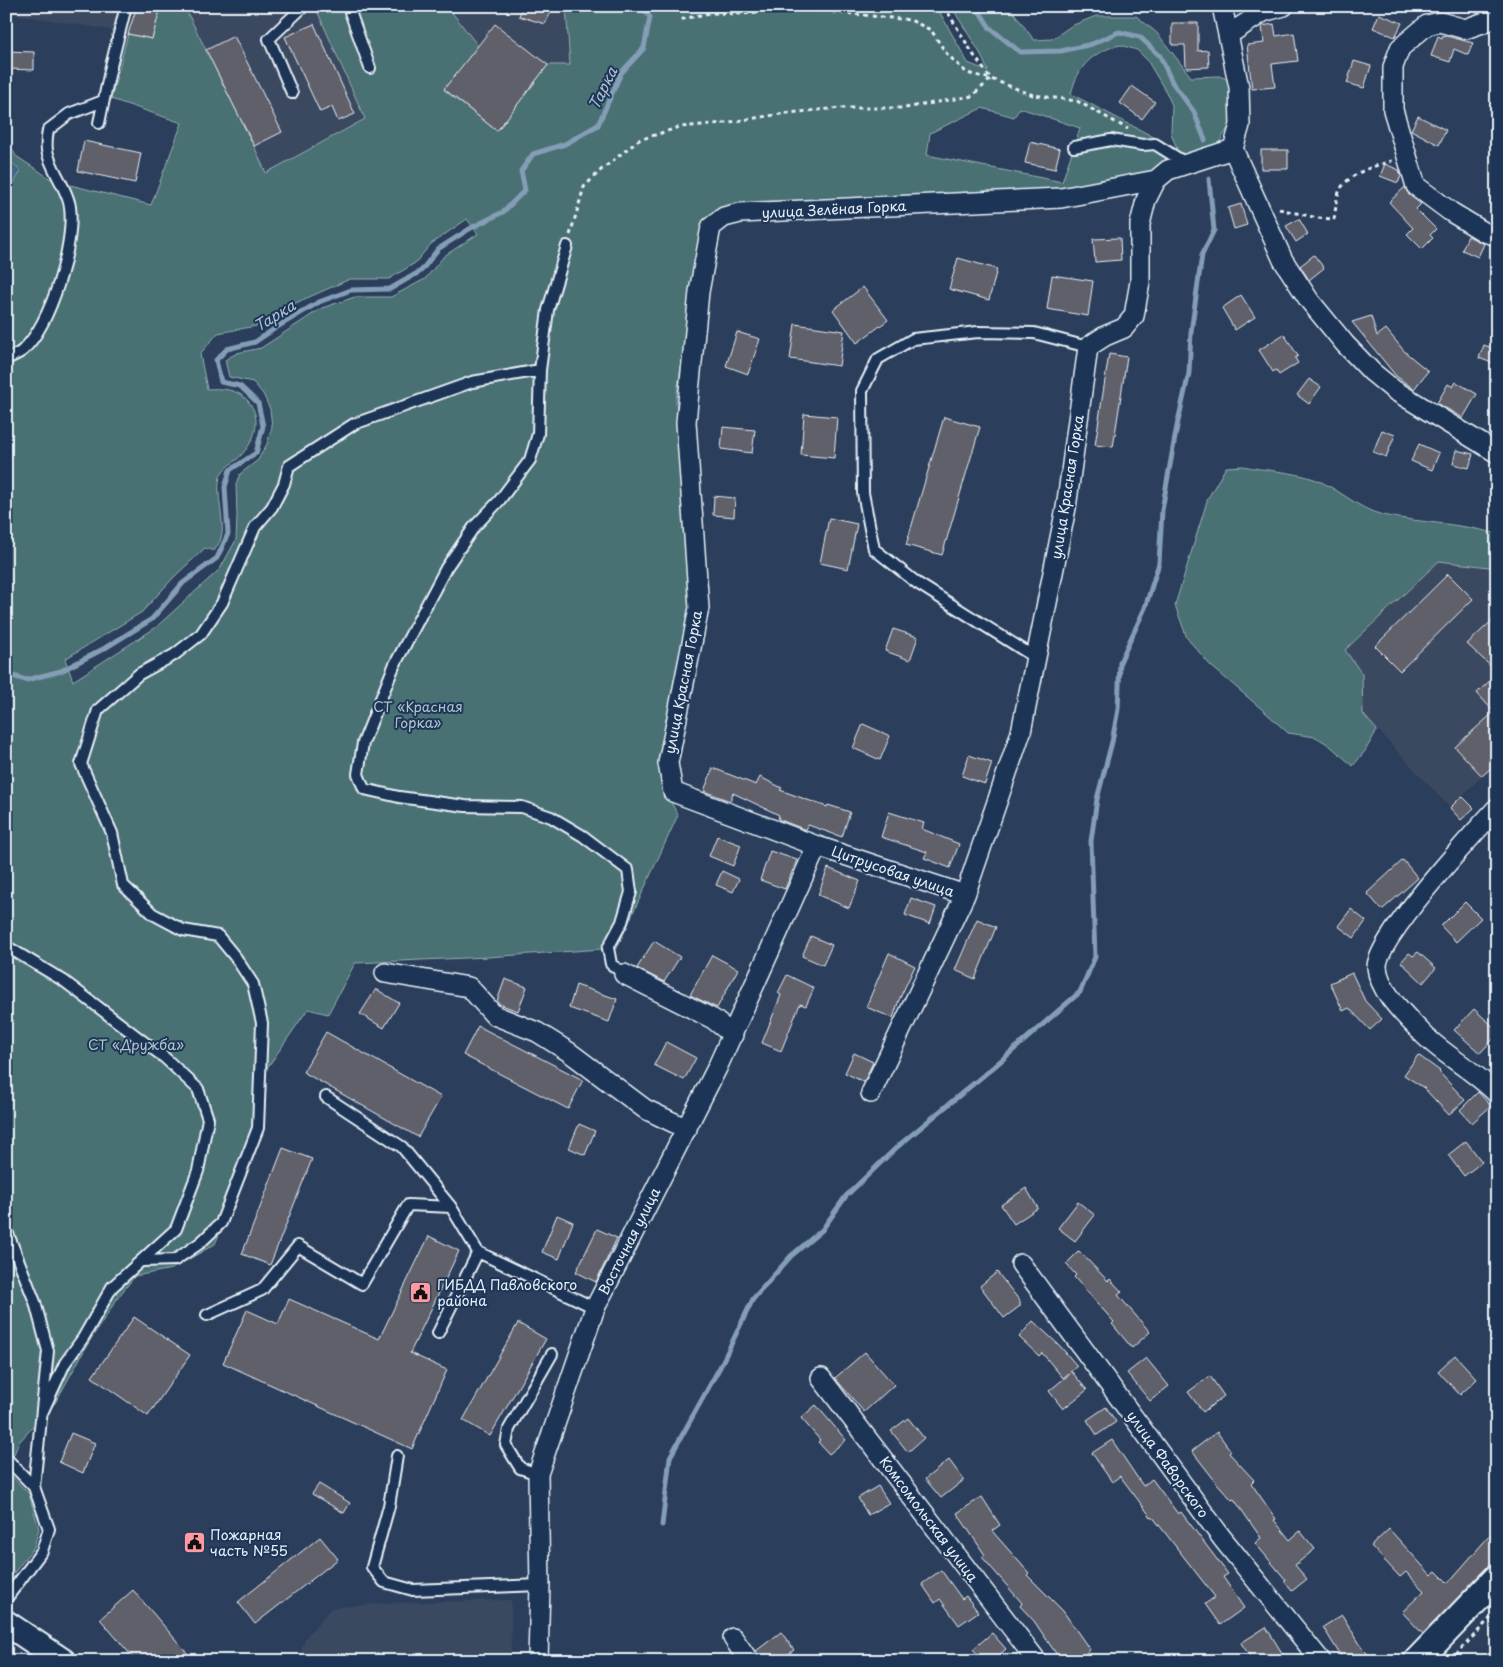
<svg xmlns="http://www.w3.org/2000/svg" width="1503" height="1667" font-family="'Playpen Sans',sans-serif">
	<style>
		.built { fill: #3b4860 }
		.green { fill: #497073; stroke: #98b0b6; fill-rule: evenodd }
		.water { fill: #416688; stroke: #849eb5 }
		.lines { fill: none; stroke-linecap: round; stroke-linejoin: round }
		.stream { stroke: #849eb5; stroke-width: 5 }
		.building { fill: #61616b; stroke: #e8f1f8 }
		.service-casing { stroke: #e8f1f8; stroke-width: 14 }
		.minor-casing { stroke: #e8f1f8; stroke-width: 22 }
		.tertiary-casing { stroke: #e8f1f8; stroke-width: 28 }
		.secondary-casing { stroke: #e8f1f8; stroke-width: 30 }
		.path { stroke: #e8f1f8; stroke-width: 3; stroke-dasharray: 4 4; stroke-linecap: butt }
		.service { stroke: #1d3557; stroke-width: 10 }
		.minor { stroke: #1d3557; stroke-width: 19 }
		.tertiary { stroke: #1d3557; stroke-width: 24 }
		.secondary { stroke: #1d3557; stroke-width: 26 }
		.labels { text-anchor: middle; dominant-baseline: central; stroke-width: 4; stroke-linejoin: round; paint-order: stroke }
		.street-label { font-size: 14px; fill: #e8f1f8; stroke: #1d3557 }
		.park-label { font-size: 14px; fill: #b0c4c9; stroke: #1d3557 }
		.poi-label { font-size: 14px; fill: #e8f1f8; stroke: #1d3557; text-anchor: start }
		.water-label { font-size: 15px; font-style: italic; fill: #aec0d1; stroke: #1d3557 }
	</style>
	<rect width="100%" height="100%" fill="#2b3e5b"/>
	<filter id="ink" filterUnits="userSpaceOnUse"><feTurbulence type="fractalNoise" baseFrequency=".02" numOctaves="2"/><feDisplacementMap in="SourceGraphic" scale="10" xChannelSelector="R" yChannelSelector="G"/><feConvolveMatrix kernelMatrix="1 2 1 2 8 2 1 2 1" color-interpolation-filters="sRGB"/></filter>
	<g filter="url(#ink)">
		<path class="built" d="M6,6h155l-9,33 -41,-9 -105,-17z
			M184,6h131l50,113 -99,54 -12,-27z
			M447,6h119l4,59h-22l-53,-41 -17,22z
			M1439,561l58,7v141l-41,38 26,29 -32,32 -87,-94 -1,-40 -18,-24z
			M511,1600v61h-213l7,-23 26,-30 54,-5z"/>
		<path class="green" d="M161,6h23l70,140 12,27 99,-54 -50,-113h132l31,40 -34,44 53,41 51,-66h22l-4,-59h368l4,3 30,54 20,8 -8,-18 -29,-47h58l25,34 18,-1 19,-13 25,-10h40l21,17 34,44 28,-1 11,4 3,28 -3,17 -13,21 -65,30 -87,14 -324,17 -42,47 -23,145 15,214 -32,146 4,29 15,27 -61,133 -129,9 -133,6 -27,51 -20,-5 -43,62 -2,62 -48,111 -43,25 -37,7 -16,20 -30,46 -34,61 -36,39 -12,29 22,23 10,35 -5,18 -28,36v-1445l10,18 38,25 97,24 31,-82 -71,-24 17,-65 24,5zM1120,45l17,5 10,10 19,32 6,13 -1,28 6,16 -106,-55c7,-28 21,-42 49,-49zM982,108l32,9 6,-9 60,20 -18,54 -135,-27 3,-22zM467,219l11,15 -34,22 -19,23 -34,18h-36l-33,11 -61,40 -24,5 -12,7 4,17 24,5 10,12 7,15 2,18 -5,17 -9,16 -18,14 -4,10 1,32 -1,24 -16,29 -65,59 -82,53 -8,-22 77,-47 32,-35 31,-29 9,3c2,-4 6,-8 7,-13 5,-13 -6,-46 -1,-61 4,-12 16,-14 23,-24 13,-14 19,-36 5,-52 -10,-12 -26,-13 -41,-12l-7,-35 18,-21 38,-7 35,-21 59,-26h39l26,-16 16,-19z
			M1243,466c23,5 48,5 71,13 25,9 43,30 69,36 37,8 77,8 114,19v34l-58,-7 -94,89 17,24 1,40 14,16 -12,21 -12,15 -24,-21 -13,-8 -28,-4 -24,-22 -53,-45 -24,-28 -12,-33 33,-107 18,-31z"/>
		<path class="water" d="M6,157l15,14 -7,12 -8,3z"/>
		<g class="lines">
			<path class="stream" d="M976,6l14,22 30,24 41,-1 31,-7 27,-12 21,5 20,19 12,26 22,30 11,28
				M6,674l20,6 35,-9 44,-23 47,-29 31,-36 34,-25 11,-24 -3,-47 5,-17 26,-17 7,-27 -5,-23 -18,-17 -19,-4 -5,-22 11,-11 28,-7 22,-15 42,-25 32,-12 39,-1 31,-18 17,-22 33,-21 32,-16 22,-22 -4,-19 12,-17 32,-10 33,-19 23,-52 23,-25 6,-31 -9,-11
				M662,1525l8,-68 50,-90 33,-68 38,-43 31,-26 24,-34 51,-49 99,-82 84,-73 15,-35 -4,-116 6,-42 15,-57 6,-33 2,-47 25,-54 14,-45 3,-53 15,-84 12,-53 2,-41 11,-77 12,-25 -5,-51"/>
		</g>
		<path class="building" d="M137,6h24l-9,33 -24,-5z
			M523,6h31l-9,18 -26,-8z
			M1379,14l23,9 -7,14 -22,-9z
			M1172,23h26v28l10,-1 1,17 -23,1 -1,-23h-13z
			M314,24l41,90 -17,7 -6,-14 -12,5 -35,-75z
			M495,24l53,41 -51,66 -53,-42z
			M1274,24l2,12 18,-3 4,28 -26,3 3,23 -23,2 -5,-44 17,-2 -2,-17z
			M1443,35l30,8 -5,12 -14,-6 -4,13 -19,-6 7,-20 4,2z
			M234,36l48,96 -28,14 -48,-96z
			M6,51l28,1v18l-28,-1z
			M1354,61l17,5 -7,22 -17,-5z
			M1132,86l23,16 -13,17 -22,-16z
			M1418,116l28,14 -7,15 -28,-15z
			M84,141l57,12 -6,30 -57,-12z
			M1030,142l30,7 -5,20 -30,-6z
			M1261,150h27v19h-27z
			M1385,164l14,6 2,6 -3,7 -18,-7z
			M1405,187l4,8 12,9 -5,5 20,20 -6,6 3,3 -11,11 -15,-15 6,-6 -24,-26z
			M1241,204l6,21 -13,4 -6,-21z
			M1299,219l9,15 -12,8 -10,-16z
			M1468,236l16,8 -6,13 -16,-7z
			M1120,238l1,22 -26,2 -2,-23z
			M1314,255l10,13 -15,12 -9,-14z
			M958,258l39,11 -8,31 -40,-11z
			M1052,275l41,6 -5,35 -41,-7z
			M863,287l25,33 -31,23 -24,-33z
			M1241,295l14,22 -20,13 -13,-22z
			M1371,316l6,20 9,-7 19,23 23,19 -14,18 -18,-13 -44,-54z
			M795,324l49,7 -5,35 -49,-7z
			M737,332l23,7 -12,35 -22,-8z
			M1284,334l14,22 -3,2 3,5 -19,12 -3,-5 -3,2 -14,-22z
			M1484,345l13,5v15l-18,-7z
			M1109,354l18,3 -14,90 -18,-2z
			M1309,379l12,8 -12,17 -12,-9z
			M1456,382l21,12 -14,24 -26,-15 11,-19 5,3z
			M804,414l33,3 -3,41 -33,-3z
			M944,417l36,10 -38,128 -36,-10z
			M723,427l32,3 -3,23 -31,-4z
			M1382,430l13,5 -9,22 -13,-5z
			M1419,444l20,9 -7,17 -21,-9z
			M1456,450l17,4 -4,14 -16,-4z
			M714,496l21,2 -1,19 -21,-2z
			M829,518l28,6 -9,45 -28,-6z
			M1448,574l25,25 -73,72 -25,-25z
			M1497,616v56l-30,-28z
			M893,629l25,8 -8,23 -25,-9z
			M1497,674v89l-15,13 -27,-29 39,-35 -17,-19z
			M863,724l27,12 -10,24 -27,-12z
			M969,755l23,8 -7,21 -23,-8z
			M713,768l43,17 4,-8 22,11 -2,2 47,17 1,-2 22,7 -8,25 -34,-12 -2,5 -28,-11 1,-4 -46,-22 -3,8 -26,-10z
			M1462,796l12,12 -13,12 -11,-12z
			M889,812l35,11 -2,6 37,15 -9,24 -26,-10 3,-6 -46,-15z
			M717,836l24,9 -8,21 -24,-10z
			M770,851l27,9 -12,29 -25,-9z
			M1403,860l15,18 -36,32 -15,-17z
			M828,868l32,13 -11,27 -31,-13z
			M722,871l17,8 -6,13 -17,-7z
			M911,898l25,9 -6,17 -25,-9z
			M1465,902l16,16 -25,24 -15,-16z
			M1351,909l15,12 -12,17 -16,-12z
			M977,919l19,8 -21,52 -20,-9z
			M811,936l21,9 -9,20 -21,-9z
			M654,941l26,16 -16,25 -27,-14z
			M1418,952l18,16 -13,15 -22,-21 8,-9 4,3z
			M889,953l26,13 -16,34 -6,18 -27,-11z
			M712,955l26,14 -21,39 -27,-13z
			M1352,973l13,28 17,18 -12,11 -21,-22 -6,3 -13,-28z
			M787,975l27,13 -8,18 -6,-2 -19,47 -19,-8 19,-48 -3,-2z
			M505,979l22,8 -9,24 -19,-7 -2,-3z
			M576,985l41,14 -8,23 -40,-14z
			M376,989l23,14 -15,25 -24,-14z
			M1474,1009l23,21v5l-17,18 -26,-23z
			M478,1026l105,54 -15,29 -105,-54z
			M326,1032l115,65 -23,40 -115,-65z
			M666,1042l30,16 -12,22 -30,-15z
			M854,1053l19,9 -9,20 -19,-9z
			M1418,1055l22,16 -1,1 26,28 -16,15 -25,-27 -20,-13z
			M1478,1092l13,14 -19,17 -12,-13z
			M579,1124l16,7 -10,24 -16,-7z
			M1466,1141l16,21 -18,14 -16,-21z
			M283,1148l29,11 -42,106 -28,-11z
			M1026,1188l12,20 -24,16 -13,-19z
			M1078,1202l17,13 -20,26 -17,-13z
			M557,1215l16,7 -14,37 -17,-7z
			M597,1229l20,9 -21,44 -20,-10z
			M429,1236l30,15 -49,102 37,17 -35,79 -189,-86 24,-53 31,14 11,-25 90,40z
			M1079,1251l29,30 2,-2 12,13 -4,3 32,37 -18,16 -20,-24 2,-2 -40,-45 2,-2 -10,-11z
			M997,1272l23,29v5l-16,12 -24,-32z
			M134,1317l56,38 -42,61 -56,-39z
			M1033,1321l27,25 17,20 -14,12 -21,-25 -3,3 -20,-19z
			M518,1323l28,16 -56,97 -27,-16z
			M865,1352l29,33 -30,27 -29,-34z
			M1455,1355l22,24 -17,16 -22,-24z
			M1146,1358l23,28 -19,15 -23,-28z
			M1072,1372l15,18 -24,19 -14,-18z
			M1210,1376l14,20 -21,16 -15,-20z
			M816,1405l30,35 -17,14 -11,-12 2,-2 -19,-22z
			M1106,1407l10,15 -19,13 -10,-15z
			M908,1418l16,20 -16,14 -17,-21z
			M1217,1432l14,19 -2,2 25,27 -3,3 25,36 -2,1 16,20 10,-9 15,18 -20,16 12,14 -15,12 -8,-10 2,-1 -31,-37 6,-5 -27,-39 -2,1 -16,-18 -24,-31z
			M71,1433l24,10 -12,30 -24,-11z
			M1112,1440l31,46 9,-7 26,35 3,-2 47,62 -5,3 21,31 -24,17 -15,-21 10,-7 -63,-81 -1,1 -31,-41 -8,6 -20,-29z
			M949,1460l15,20 -23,18 -16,-19z
			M319,1484l31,19 -6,10 -32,-19z
			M878,1486l11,17 -21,12 -10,-17z
			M982,1497l18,28 -8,6 37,42 -2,2 36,36 27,39 -4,3 5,8h-30l-27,-40 -14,-15 2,-3 -40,-46 3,-2 -28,-42z
			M1497,1527v32l-11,9 -63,66 -21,-22 22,-21 -18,-19 -6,5 -29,-31 18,-17 42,46 5,-4 12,12z
			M320,1537l18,22 -83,65 -17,-22z
			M941,1570l21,29 4,-3 12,16 -19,13 -19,-26 -5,4 -13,-19z
			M133,1590l61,71h-58l-36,-42z
			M1342,1615l21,34 12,12h-31l-21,-34z
			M1266,1627l21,34h-34l-12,-18z
			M781,1632l13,18 -14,11h-20l-4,-10z
			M992,1633l14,16 -14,12h-9l-10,-12z"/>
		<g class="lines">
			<defs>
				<path id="service" d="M348,6l22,62
					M292,93l-23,-54 35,-33
					M99,123l12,-57 15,-60
					M1074,147l37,-7 32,5 12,-1 32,20
					M6,359c6,-3 13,-5 17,-9 28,-26 52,-106 47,-143 -2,-18 -21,-40 -23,-57 -1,-6 0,-14 1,-20l21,-16 34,-13
					M540,370l-2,64 -8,26 -31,41 -25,26 -28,41 -52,98 -31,77 -5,31 6,15 35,8 66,9 57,1 29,10 32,19 45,34 3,22 -9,30 -14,26 3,16 13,10
					M1036,658l-119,-75 -43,-34 -11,-56 -1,-102 16,-32 35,-20 65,-7 56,1 54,14
					M6,946l58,35 101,77 33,31 10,30 -10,52 -22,58 -64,58 -29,51 -18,25 -23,50
					M326,1097l76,50 49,60 27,45
					M6,1229l29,73 13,49 -14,136
					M143,1261l32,-1 25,-17 21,-20 37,-95 4,-105 -9,-39 -17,-26 -18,-22 -35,-6 -30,-16 -30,-29 -11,-52 -31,-69 17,-54 41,-36 35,-19 27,-21 21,-31 33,-76 17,-20 12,-23 5,-18 65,-42 118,-42 68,-12 8,-60 19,-64
					M207,1315l55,-25 36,-44 64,38 46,-79 43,2
					M438,1333l40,-81 117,56
					M397,1456l-8,50 -17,61 12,15 29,8 127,-5
					M6,1458l28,29 15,42 -7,22 -36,48
					M538,1474l-18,-6 -14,-23 3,-16 43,-75"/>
				<path id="minor" d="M1222,6l17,81 1,38 -7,24
					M1488,21l-23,8 -25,-7 -13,3 -27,23 -7,19v43l23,76 35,26 33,20 13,4
					M1228,35l35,-23 21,-6
					M1233,149l50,111 26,40 36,44 27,28 22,18 103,63
					M1497,808c-23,25 -121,131 -120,159 2,25 30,50 46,67 22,22 52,37 74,60
					M965,895l56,-163 45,-224 22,-161 17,-11 19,-8 10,-12 6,-34v-58l6,-24 10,-20 12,-10 65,-21
					M385,973l84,14 25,28 43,17 32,20 76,57 42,20
					M624,974l89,45 20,16
					M871,1093l94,-198 -148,-49 -144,-54 -5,-29 31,-155 -13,-186 13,-130 12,-65 13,-10 16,-4 321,-15 95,-18
					M1021,1264l201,274 99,123
					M821,1378l216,283
					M733,1638l16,23
					M538,1661l2,-76 -2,-111 57,-166 122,-240 100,-222"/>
				<path id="tertiary" d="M6,1623l57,38"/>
				<path id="secondary" d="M1417,1661l80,-83"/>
			</defs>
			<use href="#service" class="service-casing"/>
			<use href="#minor" class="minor-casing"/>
			<use href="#tertiary" class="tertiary-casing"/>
			<use href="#secondary" class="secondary-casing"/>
			<path class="path" d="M944,6l29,48 18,25 42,16 44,6 51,28
				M1279,209l39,9 16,1c2,-9 2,-23 7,-31 11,-16 33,-22 51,-27
				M570,235l14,-48 17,-17 38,-30 41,-13 44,-4 63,-10 53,-5h65l67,-12 19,-17 -24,-6 -21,-20 -15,-23 -21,-10 -123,-13 -43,7 -35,-1 -30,7
				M1450,1661l47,-50"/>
			<use href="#service" class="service"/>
			<use href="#minor" class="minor"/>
			<use href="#tertiary" class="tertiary"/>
			<use href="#secondary" class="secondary"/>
		</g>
	</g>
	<defs>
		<symbol id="civic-square" viewBox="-11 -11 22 22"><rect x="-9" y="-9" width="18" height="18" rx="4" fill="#ff9aa2" stroke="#1d3557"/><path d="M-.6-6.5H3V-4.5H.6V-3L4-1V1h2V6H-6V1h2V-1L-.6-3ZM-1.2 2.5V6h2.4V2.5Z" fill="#111"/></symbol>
	</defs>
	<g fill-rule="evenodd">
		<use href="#civic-square" x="408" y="1280" width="25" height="25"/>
		<use href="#civic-square" x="182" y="1530" width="25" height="25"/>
	</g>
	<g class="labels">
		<g class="street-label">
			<text transform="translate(834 209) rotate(-3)">улица Зелёная Горка</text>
			<text transform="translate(1067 487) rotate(-81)">улица Красная Горка</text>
			<text transform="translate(683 682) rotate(-79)">улица Красная Горка</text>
			<text transform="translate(893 871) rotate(19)">Цитрусовая улица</text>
			<text transform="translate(629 1241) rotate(-63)">Восточная улица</text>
			<text transform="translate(1168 1464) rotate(54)">улица Фаворского</text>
			<text transform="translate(929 1519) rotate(53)">Комсомольская улица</text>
		</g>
		<g class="park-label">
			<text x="418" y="706">СТ «Красная<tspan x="418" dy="16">Горка»</tspan></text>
			<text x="136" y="1044">СТ «Дружба»</text>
		</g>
		<g class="poi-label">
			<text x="437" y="1284">ГИБДД Павловского<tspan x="437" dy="16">района</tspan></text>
			<text x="210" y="1534">Пожарная<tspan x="210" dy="16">часть №55</tspan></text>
		</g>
		<g class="water-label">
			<text transform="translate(602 88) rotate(-64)">Тарка</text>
			<text transform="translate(274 315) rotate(-32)">Тарка</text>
		</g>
	</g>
	<rect width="1503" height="1667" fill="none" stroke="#1d3557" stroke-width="25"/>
	<rect x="12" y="12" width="1478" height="1642" fill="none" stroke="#e8f1f8" stroke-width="2" filter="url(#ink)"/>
</svg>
